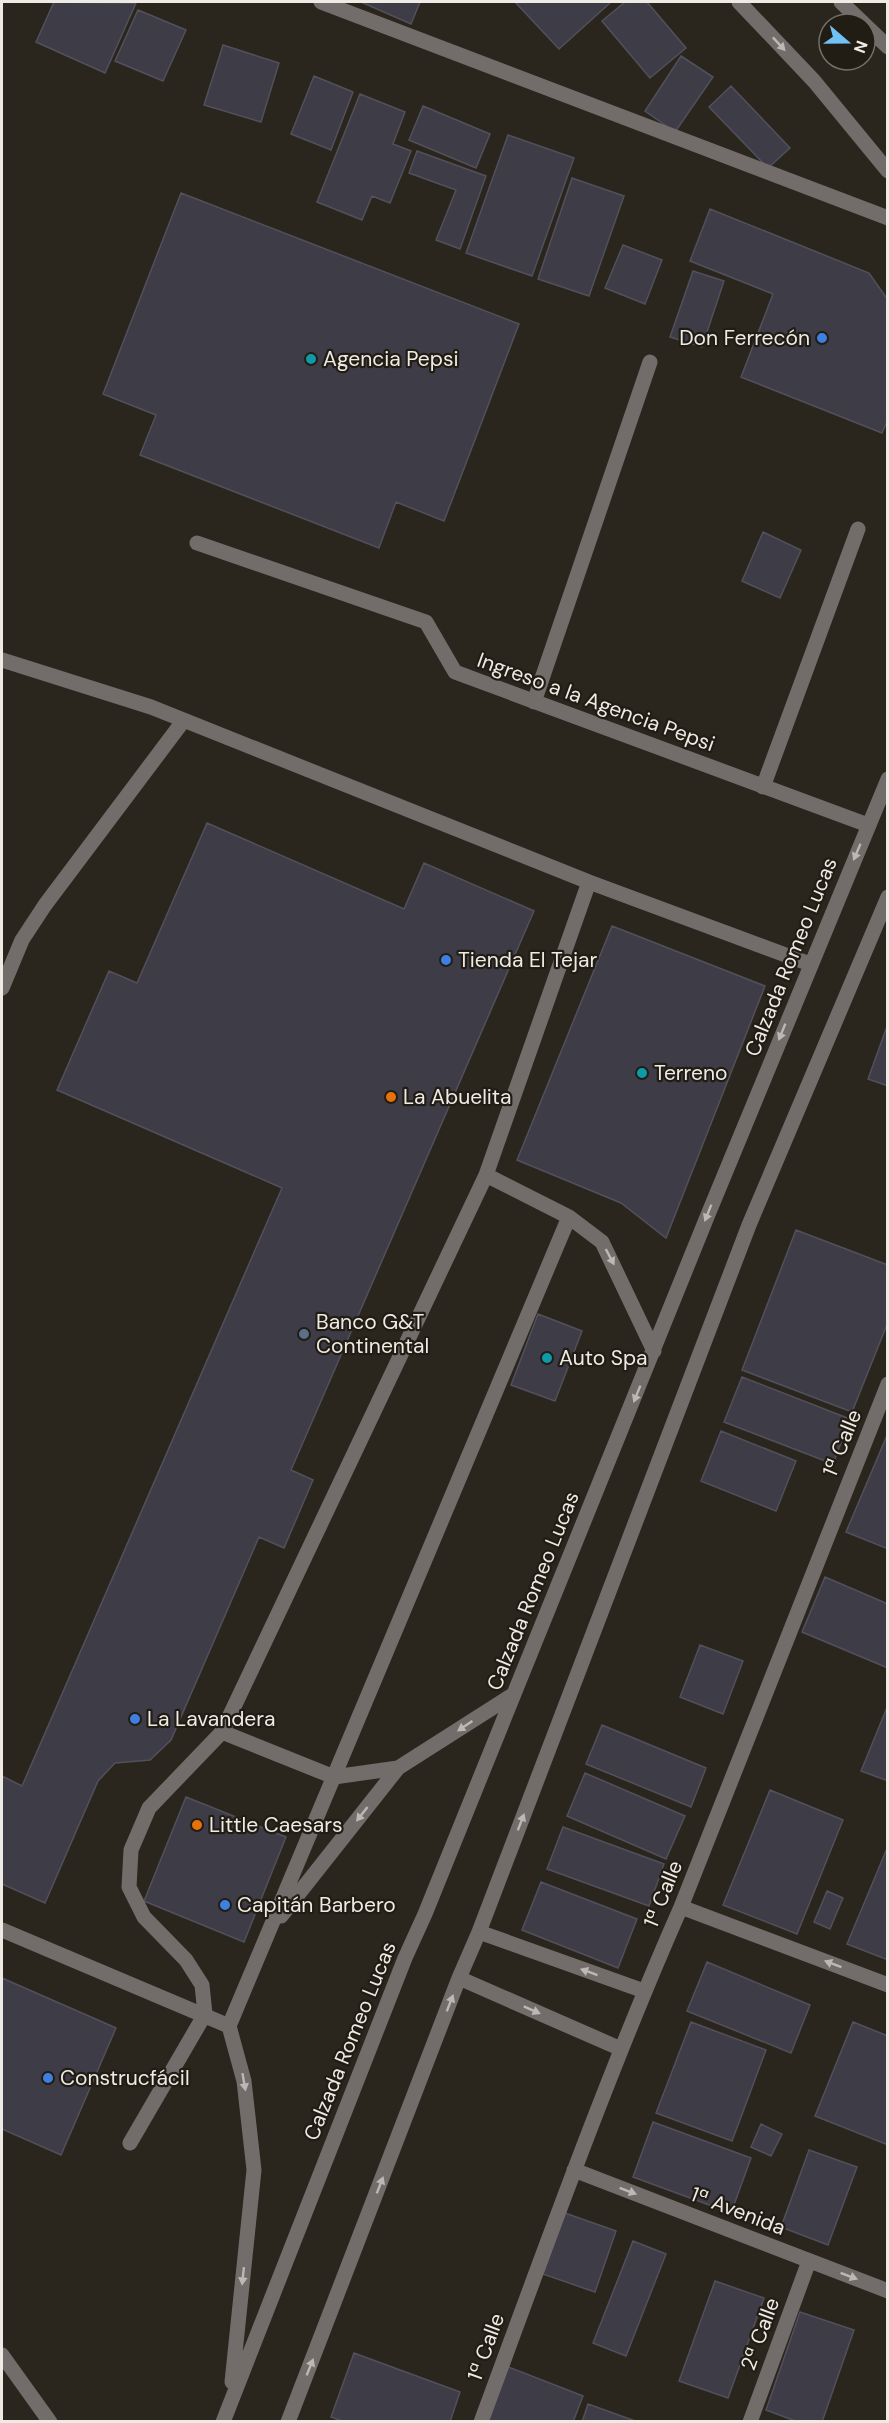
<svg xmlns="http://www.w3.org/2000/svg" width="889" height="2423" font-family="'DM Sans',sans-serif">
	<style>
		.building { fill: #3e3d47; stroke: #51505b; stroke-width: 1.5 }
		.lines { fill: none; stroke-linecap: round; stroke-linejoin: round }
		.minor { stroke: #726d6a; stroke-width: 15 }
		.oneway { fill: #bcb9b4 }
		.shop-dot { fill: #3f7fe0; stroke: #211c14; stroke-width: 2 }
		.culture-dot { fill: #0f9aa8; stroke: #211c14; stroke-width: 2 }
		.food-dot { fill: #e8710a; stroke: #211c14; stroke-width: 2 }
		.service-dot { fill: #5c6f8a; stroke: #211c14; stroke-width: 2 }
		.labels { text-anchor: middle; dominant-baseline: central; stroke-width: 4.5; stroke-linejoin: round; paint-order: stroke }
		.poi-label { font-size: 21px; fill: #eeebe5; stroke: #211c14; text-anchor: start }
		.street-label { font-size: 21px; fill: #eeebe5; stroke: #211c14 }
	</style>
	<rect width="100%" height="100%" fill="#2b261d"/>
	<path class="building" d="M54,2l82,1 -31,70 -69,-31z
		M361,2h59l-9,22z
		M515,2h96l-52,47z
		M625,2h22l39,46 -36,30 -48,-57z
		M138,10l48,20 -23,51 -48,-20z
		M223,45l56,18 -18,59 -57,-17z
		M681,56l32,21 -38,55 -30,-21z
		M314,76l39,16 -22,58 -40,-16z
		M731,86l59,62 -22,20 -59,-61z
		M360,94l45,18 -12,32 18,7 -21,52 -18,-7 -10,24 -45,-18z
		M423,106l67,28 -14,34 -67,-28z
		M508,135l66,23 -42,118 -66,-23z
		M417,151l69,25 -26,73 -24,-9 20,-50 -47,-17z
		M572,178l52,18 -35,100 -51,-17z
		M181,193l338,131 -75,197 -48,-19 -17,46 -239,-93 16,-40 -53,-21z
		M710,209l159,64 19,27v119l-6,14 -141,-56 32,-83 -83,-33z
		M623,245l39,15 -17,44 -40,-16z
		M693,271l31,10 -22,66 -32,-10z
		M763,532l38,18 -21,48 -38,-17z
		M207,823l197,86 20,-46 110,48 -243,559 22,10 -29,68 -25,-11 -88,203 -21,20 -35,3 -17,18 -53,122 -43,-19v-108l20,10 260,-598 -225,-98 52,-119 28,12z
		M612,926l153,60 -99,252 -45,-35 -104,-43z
		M886,1029l2,1v56l-20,-7z
		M796,1230l92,35v57l-36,90 -110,-42z
		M538,1314l44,17 -27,70 -44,-16z
		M742,1377l108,42 -17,45 -109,-42z
		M721,1431l75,30 -20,50 -75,-30z
		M888,1433v116l-42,-17z
		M825,1577l63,27v64l-86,-36z
		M700,1645l43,16 -20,53 -43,-17z
		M888,1705v76l-27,-10z
		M602,1725l104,43 -15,39 -105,-43z
		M585,1773l100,43 -19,43 -99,-43z
		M770,1790l73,30 -46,114 -74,-29z
		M186,1797l100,40 -42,105 -100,-41z
		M563,1827l101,37 -15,42 -102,-37z
		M888,1846v114l-41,-16z
		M541,1882l96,37 -19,49 -96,-38z
		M827,1891l16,7 -13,31 -16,-7z
		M707,1962l103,43 -19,48 -104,-42z
		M2,1978l114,50 -55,127 -59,-26z
		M691,2022l75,28 -34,91 -76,-28z
		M853,2022l35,14v109l-73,-29z
		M653,2122l98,36 -20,55 -98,-36z
		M761,2124l21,10 -11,22 -20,-9z
		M809,2150l48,17 -29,78 -47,-18z
		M565,2213l51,18 -21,61 -52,-18z
		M633,2241l33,13 -40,102 -33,-13z
		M715,2281l49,17 -36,100 -49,-17z
		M800,2312l54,18 -32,92h-24l-32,-12z
		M354,2353l106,39 -10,30h-105l-14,-5z
		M506,2366l77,30 -10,26h-88z
		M588,2404l50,18h-56z"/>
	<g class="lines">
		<path class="minor" d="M321,2l567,216
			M739,2l75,79 74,90
			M841,2l23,22
			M865,25l23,22
			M197,543l229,79 29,50 413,153
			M2,660l149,47 438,175 221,82
			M534,702l116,-340
			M763,787l95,-258
			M2,988l20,-48 23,-35 139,-185
			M486,1175l83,42 33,25 52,109
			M222,1732l112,45 64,-9 116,-74
			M681,1907l207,78
			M281,1916l117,-148
			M2,1930l227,96
			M479,1932l165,59
			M459,1978l162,71
			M130,2143l75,-129 -3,-29 -16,-25 -42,-43 -15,-30 2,-37 18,-42 73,-76 264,-557 103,-293
			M574,2170l314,121
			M2,2355l48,67
			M232,2382l22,-212 -10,-89 -15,-55 340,-809
			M223,2422l182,-464 20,-44 282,-697 181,-438
			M288,2422l171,-444 20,-46 270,-707 139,-328
			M481,2422c64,-173 126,-347 200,-515l207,-523
			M750,2422l59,-161"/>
	</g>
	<defs><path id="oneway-solid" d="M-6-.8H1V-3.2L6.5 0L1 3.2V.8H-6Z" transform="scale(1.5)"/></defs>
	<g class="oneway">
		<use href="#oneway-solid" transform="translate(779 44) rotate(47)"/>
		<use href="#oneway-solid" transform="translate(857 852) rotate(113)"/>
		<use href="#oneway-solid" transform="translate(782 1032) rotate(112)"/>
		<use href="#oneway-solid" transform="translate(708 1213) rotate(112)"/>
		<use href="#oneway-solid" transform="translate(610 1257) rotate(62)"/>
		<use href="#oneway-solid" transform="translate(637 1394) rotate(112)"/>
		<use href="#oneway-solid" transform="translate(465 1726) rotate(146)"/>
		<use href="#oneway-solid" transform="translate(362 1814) rotate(128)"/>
		<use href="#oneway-solid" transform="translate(521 1822) rotate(-69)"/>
		<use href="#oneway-solid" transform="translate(833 1964) rotate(-159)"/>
		<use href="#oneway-solid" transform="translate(589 1972) rotate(-160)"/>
		<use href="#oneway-solid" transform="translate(450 2003) rotate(-69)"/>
		<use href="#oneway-solid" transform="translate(532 2010) rotate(24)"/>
		<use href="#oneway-solid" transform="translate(244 2082) rotate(80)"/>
		<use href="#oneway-solid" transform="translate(380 2185) rotate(-69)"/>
		<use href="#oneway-solid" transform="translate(628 2191) rotate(21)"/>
		<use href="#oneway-solid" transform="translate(243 2276) rotate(96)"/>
		<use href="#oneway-solid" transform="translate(849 2276) rotate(21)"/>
		<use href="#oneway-solid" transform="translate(310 2367) rotate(-68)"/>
	</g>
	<g class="shop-dot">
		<circle cx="822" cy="338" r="6"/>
		<circle cx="446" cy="960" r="6"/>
		<circle cx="135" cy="1719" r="6"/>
		<circle cx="225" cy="1905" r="6"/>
		<circle cx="48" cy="2078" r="6"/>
	</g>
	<g class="culture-dot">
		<circle cx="311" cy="359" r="6"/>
		<circle cx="642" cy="1073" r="6"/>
		<circle cx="547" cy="1358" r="6"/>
	</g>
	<g class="food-dot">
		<circle cx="391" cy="1097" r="6"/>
		<circle cx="197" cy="1825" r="6"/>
	</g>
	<circle class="service-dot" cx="304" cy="1334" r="6"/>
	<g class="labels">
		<g class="poi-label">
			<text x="810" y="338" text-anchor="end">Don Ferrecón</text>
			<text x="323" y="359">Agencia Pepsi</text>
			<text x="458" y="960">Tienda El Tejar</text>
			<text x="654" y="1073">Terreno</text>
			<text x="403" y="1097">La Abuelita</text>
			<text x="316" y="1322">Banco G&amp;T<tspan x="316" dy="24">Continental</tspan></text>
			<text x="559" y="1358">Auto Spa</text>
			<text x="147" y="1719">La Lavandera</text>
			<text x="209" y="1825">Little Caesars</text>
			<text x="237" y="1905">Capitán Barbero</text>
			<text x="60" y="2078">Construcfácil</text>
		</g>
		<g class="street-label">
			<text transform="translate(596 702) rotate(20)">Ingreso a la Agencia Pepsi</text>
			<text transform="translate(791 957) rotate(-68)">Calzada Romeo Lucas</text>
			<text transform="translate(842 1443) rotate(-68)">1ª Calle</text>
			<text transform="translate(533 1591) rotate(-68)">Calzada Romeo Lucas</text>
			<text transform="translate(663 1894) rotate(-68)">1ª Calle</text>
			<text transform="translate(350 2041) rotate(-68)">Calzada Romeo Lucas</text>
			<text transform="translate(738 2211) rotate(21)">1ª Avenida</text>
			<text transform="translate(760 2334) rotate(-70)">2ª Calle</text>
			<text transform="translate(486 2347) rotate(-70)">1ª Calle</text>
		</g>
	</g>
	<rect width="889" height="2423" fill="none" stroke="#eeebe5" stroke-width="6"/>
	<g transform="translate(847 42) rotate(110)"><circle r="28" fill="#211c14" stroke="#736f68" stroke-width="1.5"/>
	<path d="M0-4.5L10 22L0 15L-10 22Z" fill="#72c1f5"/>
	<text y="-9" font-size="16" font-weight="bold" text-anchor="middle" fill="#eeebe5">N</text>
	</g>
</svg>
